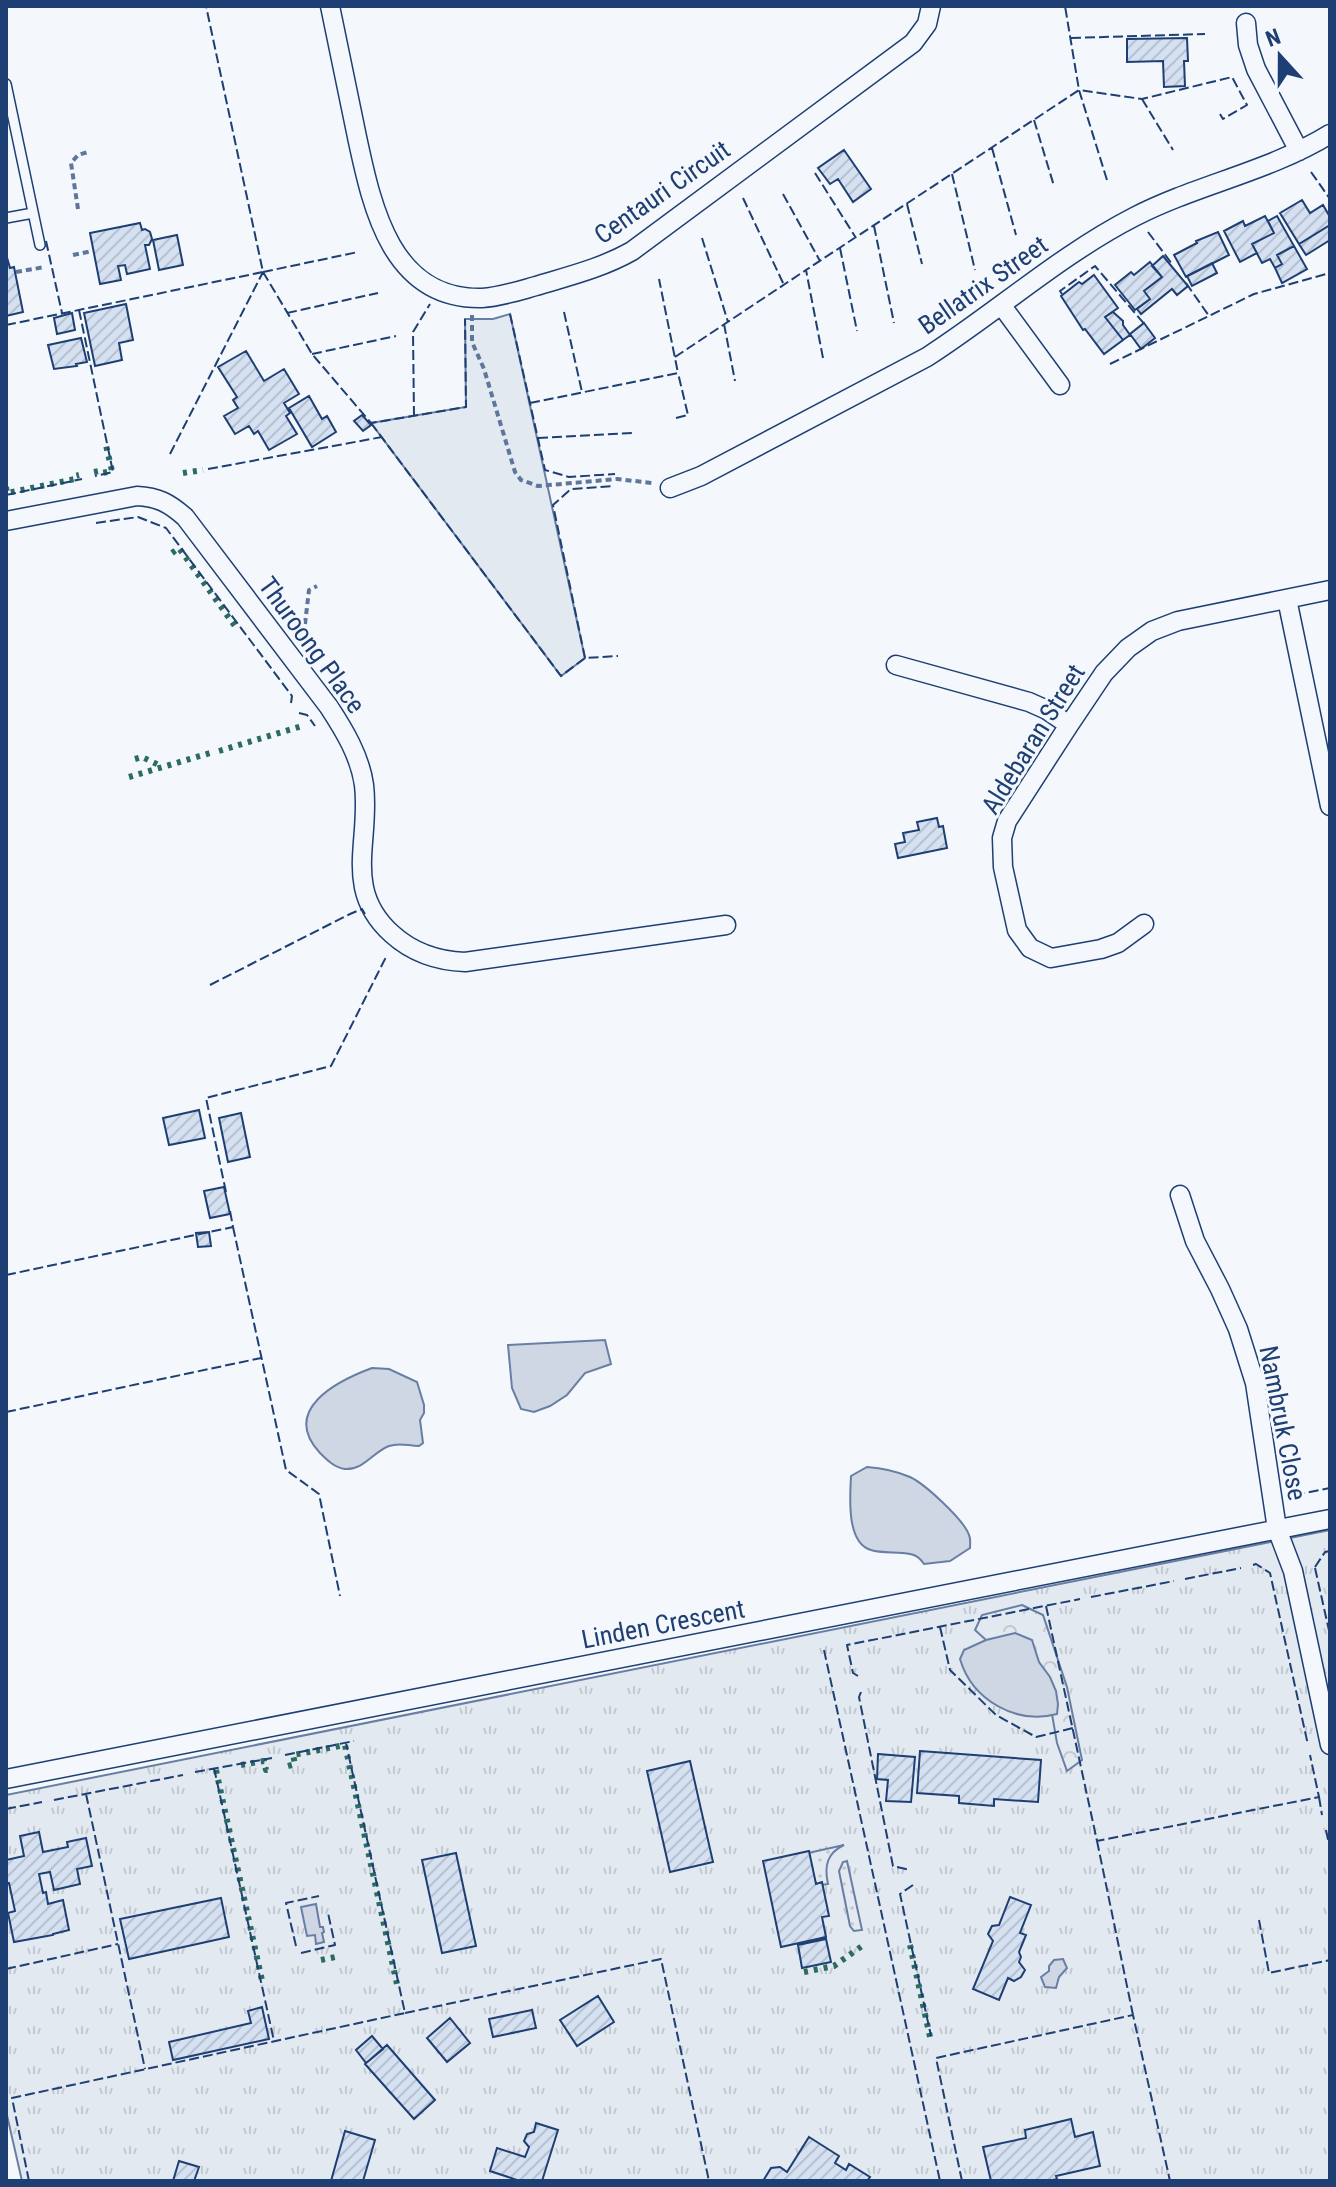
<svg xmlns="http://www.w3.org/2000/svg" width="1336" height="2187" font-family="'Roboto Condensed',sans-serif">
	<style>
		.grass { fill: url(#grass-tufts); stroke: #687fa3; stroke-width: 2 }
		.forest { fill: url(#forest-crowns); stroke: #687fa3; stroke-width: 2 }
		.park { fill: #e3e9f0; stroke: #687fa3; stroke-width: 2 }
		.garden { fill: url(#garden-dots); stroke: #687fa3; stroke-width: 2 }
		.water { fill: #cfd7e4; stroke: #687fa3; stroke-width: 2 }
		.building { fill: url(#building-hatch); stroke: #1d3f73; stroke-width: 2 }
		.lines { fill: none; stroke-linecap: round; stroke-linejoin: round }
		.lane-casing { stroke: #1d3f73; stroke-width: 12 }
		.street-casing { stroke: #1d3f73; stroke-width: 21 }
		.path { stroke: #5e769c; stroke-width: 4; stroke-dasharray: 6 4; stroke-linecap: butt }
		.lane { stroke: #f4f7fb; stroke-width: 9 }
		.street { stroke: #f4f7fb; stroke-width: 18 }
		.hedge { stroke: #2c6c60; stroke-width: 6; stroke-dasharray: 4 6; stroke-linecap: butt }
		.fence { stroke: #1d3f73; stroke-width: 2; stroke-dasharray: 10 4; stroke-linecap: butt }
		.labels { text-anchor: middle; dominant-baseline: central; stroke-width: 6; stroke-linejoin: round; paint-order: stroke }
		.street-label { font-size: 26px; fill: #1d3f73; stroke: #f4f7fb }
	</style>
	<defs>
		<pattern id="grass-tufts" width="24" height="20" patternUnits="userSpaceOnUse" patternTransform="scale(2)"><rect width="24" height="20" fill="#e3e9f0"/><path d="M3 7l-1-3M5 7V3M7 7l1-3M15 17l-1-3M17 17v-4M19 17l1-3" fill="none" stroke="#c2c9d1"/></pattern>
		<pattern id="forest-crowns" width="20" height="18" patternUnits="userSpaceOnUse" patternTransform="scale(2)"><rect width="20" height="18" fill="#e3e9f0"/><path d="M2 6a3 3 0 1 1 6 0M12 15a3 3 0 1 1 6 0" fill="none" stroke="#c2c9d1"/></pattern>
		<pattern id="garden-dots" width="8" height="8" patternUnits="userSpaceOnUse" patternTransform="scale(2)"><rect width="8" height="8" fill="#e3e9f0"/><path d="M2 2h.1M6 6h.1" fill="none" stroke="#c2c9d1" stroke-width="1.8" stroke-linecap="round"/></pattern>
		<pattern id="building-hatch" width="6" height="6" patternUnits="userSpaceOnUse" patternTransform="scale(2)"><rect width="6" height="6" fill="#d5e0f0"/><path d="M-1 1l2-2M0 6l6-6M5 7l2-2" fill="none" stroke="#b6c1d1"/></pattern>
	</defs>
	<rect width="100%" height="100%" fill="#f4f7fb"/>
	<path class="grass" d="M1330,1530v651h-1308l-16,-70v-316z"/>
	<path class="forest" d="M1022,1605l21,10 24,72 15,73 -15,11 -10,-28 -9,-52 -29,-52 -33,1 -11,-10 7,-15z"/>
	<path class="park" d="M510,314l75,344 -24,18 -190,-253 95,-16 -1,-88h28z"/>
	<path class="garden" d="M844,1845c-17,8 -20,21 -16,39l-12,2 -8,-33z
		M847,1861l15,69 -8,1 -4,-5 -11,-55 4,-9z"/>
	<path class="water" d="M605,1340l6,24 -26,9 -18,22 -17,11 -16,6 -13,-3 -9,-21 -4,-43z
		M372,1368l17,1 28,13 7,23v8l-4,7 3,23 -4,3c-11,0 -19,-4 -30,0 -16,6 -25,24 -44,23 -10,-1 -18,-9 -25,-16 -40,-43 17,-72 52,-85z
		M867,1467c15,1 29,4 43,10 15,7 54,43 59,58 2,4 1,9 1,13l-20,13 -26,3c-6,-9 -11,-10 -21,-11 -10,-1 -23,0 -32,-3 -25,-7 -21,-54 -20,-74z
		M1015,1633l17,7 7,22 11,15 6,14 2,13 -1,10c-41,11 -85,-14 -97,-55l4,-9 22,-10z
		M316,1904l4,23h3l1,5 -2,1 2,9 -8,2 -1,-9 -8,1 -6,-29z
		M1063,1959l4,9 -8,9 -3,11 -11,-1 -4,-10 8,-6v-5l5,-6z"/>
	<path class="building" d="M1187,38l1,23h-4l1,25 -21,1 -1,-26 -36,1v-23z
		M844,150l27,39 -18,13 -15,-23 -8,5 -12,-16z
		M1302,200l8,13 13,-8 7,12v8l-31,19 -19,-31z
		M1265,216l9,17 -22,11 5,9 -17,9 -16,-31 19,-10 2,5z
		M1277,216l17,30 -17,9 5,9 -7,4 -5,-9 -8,4 -10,-19 22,-11 -6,-12z
		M140,223l2,7 3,-1 5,3 2,7 -3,6h-4l5,24 -23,5 -2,-9 -7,1 3,14 -21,4 -10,-51z
		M1330,225v15l-24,15 -7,-11z
		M1218,232l11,23 -43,22 -12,-22 23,-12 -1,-2z
		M177,235l6,30 -24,5 -6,-30z
		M1294,246l13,23 -25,14 -7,-15 7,-4 -5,-9z
		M6,254l4,14 4,-1 9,45 -17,4z
		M1163,256l25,30 -11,9 -5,-6 -31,25 -4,-5 13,-10 -6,-8 18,-14 -10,-11z
		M1150,262l12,15 -18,14 6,8 -15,11 -20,-25 16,-13 3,3z
		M1212,263l5,10 -25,13 -5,-10z
		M1094,275l24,33 -13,9 18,23 -19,14 -19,-25 -2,1 -22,-34 18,-14 3,2z
		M126,304l7,36 -14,3 3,17 -27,6 -11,-53z
		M1113,312l10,9v4l7,10 -7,5 -18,-23z
		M72,313l3,17 -18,4 -3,-16z
		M1144,323l11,15 -14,11 -11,-15z
		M81,338l6,24 -11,2 1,2 -23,3 -6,-24z
		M246,351l18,30 20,-12 15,25 -15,9 6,10 -4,3 11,18 -28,16 -11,-19 -4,3 -5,-8 -14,8 -11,-18 14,-8 -5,-8 4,-3 -19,-30z
		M309,396l13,23 5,-3 9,16 -24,15 -23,-39z
		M362,415l9,10 -8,6 -9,-10z
		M937,818l2,9 4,-1 4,22 -49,10 -3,-14 10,-2 -2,-9 16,-3 -2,-8z
		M199,1110l6,28 -36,7 -6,-27z
		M241,1113l9,44 -22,5 -9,-44z
		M224,1187l6,27 -20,4 -6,-27z
		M209,1232l2,14 -13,1 -2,-14z
		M920,1751l121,9 -3,42 -44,-3v7l-35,-3v-7l-42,-3z
		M878,1754l37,3 -4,45 -25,-1 2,-21 -11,-1z
		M690,1761l23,101 -43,10 -23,-101z
		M39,1832l4,20 25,-5 -1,-5 19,-4 6,28 -15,3 3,15 -26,6 -4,-18 -11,2 4,19 3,-1 2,12 15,-4 6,30 -16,4v1l-39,7 -6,-29 7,-2 -6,-28 -3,1v-24l18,-4 -4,-20z
		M809,1851l7,33 6,-2 7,34 -7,1 4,20 -45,10 -18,-86z
		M456,1853l20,93 -34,7 -20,-93z
		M1010,1897l21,8 -11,28 6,2 -7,17 2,5 -2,5 6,8 -4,7 -7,4 -6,-3 -9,22 -26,-11 20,-48 -5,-7 4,-8 7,-1z
		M221,1898l8,39 -100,22 -9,-40z
		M826,1939l5,23 -29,6 -4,-23z
		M598,1996l16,26 -37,24 -17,-26z
		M262,2007l7,32 -96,21 -4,-18 82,-19 -3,-12z
		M532,2010l4,18 -43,9 -4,-18z
		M450,2018l20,25 -23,19 -20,-24z
		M372,2036l11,13 -17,14 -10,-13z
		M387,2045l48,55 -21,19 -49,-55z
		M1071,2119l4,18 18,-5 7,34 -44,10 1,3 -8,2h-58l-8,-34 43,-9 -1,-8z
		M536,2123l22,7 -16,51h-22l-30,-10 7,-23 28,9 4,-10 -5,-6 3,-7 7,-2z
		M345,2131l30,9 -12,41h-32z
		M809,2137l30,19 -4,7 11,7 3,-6 21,13 -3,4h-104l8,-13 9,-1 7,5z
		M179,2161l20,6 -5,14h-21z"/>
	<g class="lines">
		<defs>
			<path id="lane" d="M6,84l34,161
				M6,218l27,-5"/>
			<path id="street" d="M330,6c9,44 18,87 27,131 15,70 34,163 125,161 18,-1 36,-7 54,-12 33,-10 66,-18 96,-35l281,-208 14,-19 4,-18
				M1246,23l2,22 8,24 43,82
				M1002,306l58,79
				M670,488l31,-12 226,-119c70,-45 133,-102 207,-140 64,-33 134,-45 196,-83
				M6,521l131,-25c21,1 32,7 48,21l144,190c15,23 31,49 35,78 7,56 -22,104 28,149 21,19 46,27 73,28l261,-37
				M1287,599l43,207
				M896,665l133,37 18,8 22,15
				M1144,924l-26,19 -17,6 -50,9 -21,-10 -13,-18 -14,-63 -1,-29 5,-17 62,-96 35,-52 24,-25 24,-17 26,-10 152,-31
				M1180,1195l15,46 25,48 18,40 17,54 22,146 16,42 37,174
				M6,1779l1324,-260"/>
		</defs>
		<use href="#lane" class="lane-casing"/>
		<use href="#street" class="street-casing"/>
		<path class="path" d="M78,209l-7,-46 7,-8 10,-3
			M73,255l19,-4
			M16,272l29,-5
			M472,315v27l12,27 31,103 6,8 17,6 79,-7 35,4
			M305,624l4,-34 8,-4"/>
		<use href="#lane" class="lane"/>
		<use href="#street" class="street"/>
		<path class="hedge" d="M94,472l5,-1 3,2 10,-2 -7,-30
			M183,473l20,-3
			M6,487l1,6 68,-14v-3l4,-1
			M172,553l7,-5 58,81
			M219,751l83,-25
			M135,759l7,-2 17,8
			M129,777l81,-24
			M241,1765l23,-4 2,9 6,-1
			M288,1766l7,-2 -2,-9 52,-10 53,244
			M216,1770l47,215
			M910,1945l20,92
			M321,1960l19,-4
			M804,1972l30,-6 28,-20"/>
		<path class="fence" d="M1071,38l134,-4
			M1142,99l31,51
			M1034,120l20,66
			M992,148l24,87
			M1311,172l19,27
			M815,173l41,65
			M952,174l23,96
			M1107,180l-28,-90 63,9 90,-22 15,28 -24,14 -3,-5
			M783,194l37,67
			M743,198l41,87
			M907,204l15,60
			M874,226l20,97
			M1148,232l24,32
			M702,238l26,84
			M46,241l16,72
			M840,248l17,83
			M263,272l49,82 59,69 95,-16 -1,-88
			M263,272l95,-20
			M1186,283l23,33
			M1062,294l-2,-3 35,-25 51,60
			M79,310l34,162 -18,4
			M564,312l18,80
			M287,313l91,-20
			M510,314l35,156 24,7 46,-3
			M724,324l11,57
			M6,325l257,-53 -57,-266
			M312,354l84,-18
			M675,357l131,-87
			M823,358l-17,-88 273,-180 -14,-84
			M1110,364l144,-70 76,-21
			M530,403l148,-30 -19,-94
			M414,416l-1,-84 17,-28
			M676,418l12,-3 -10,-42
			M371,423l190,253 24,-18 33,-2
			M538,438l94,-5
			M170,454l93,-182
			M208,469l174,-32
			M6,495l76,-16
			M96,523l42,-6 28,11 126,168 -1,7
			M585,658l-32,-153 18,-16 43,-3
			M299,713l8,2 8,11
			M210,985l140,-71 12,-5 3,5
			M226,1192l-20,-94 125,-32 55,-109
			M233,1227l53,243 33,24 21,102
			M6,1275l227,-48 -3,-16
			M6,1412l255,-54
			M1295,1495l35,-7
			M1253,1565l3,-1 14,9 38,172
			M1315,1567l10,-15 5,-1
			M1315,1568l15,67
			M1185,1579l56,-11
			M1091,1597l83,-16
			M1046,1606l51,235 222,-44 -9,-42
			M940,1627l10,43 46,45 40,22 37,-9
			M824,1650l116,531
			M858,1676l-5,-3 -6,-28 233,-46
			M861,1692l-2,5 34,169 17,4
			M285,1755l69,-14
			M214,1768l60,273
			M195,1772l77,-14
			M86,1794l59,275
			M1319,1797l3,18
			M54,1800l129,-25
			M6,1809l36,-7
			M1326,1830l4,19
			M1097,1841l36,174
			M913,1885l-13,9 31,142
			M1259,1920l10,53 61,-13
			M296,1946l-10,-43 33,-7
			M301,1953l34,-8 -7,-32
			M6,1969l112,-25
			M405,2013l256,-54 48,222
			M29,2181l-17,-83 393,-85 -59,-270
			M962,2181l-26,-123 197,-43 37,166"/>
	</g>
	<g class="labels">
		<g class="street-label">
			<text transform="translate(662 192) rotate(-35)">Centauri Circuit</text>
			<text transform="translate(983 285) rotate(-35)">Bellatrix Street</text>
			<text transform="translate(312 645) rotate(54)">Thuroong Place</text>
			<text transform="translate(1033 739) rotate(-58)">Aldebaran Street</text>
			<text transform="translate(1283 1423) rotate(79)">Nambruk Close</text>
			<text transform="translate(663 1624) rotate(-11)">Linden Crescent</text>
		</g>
	</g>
	<rect width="1336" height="2187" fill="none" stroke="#1d3f73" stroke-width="16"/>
	<g transform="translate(1280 56) rotate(339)" stroke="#f4f7fb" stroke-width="6" paint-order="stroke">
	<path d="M0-6L14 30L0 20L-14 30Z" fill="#1d3f73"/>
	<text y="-12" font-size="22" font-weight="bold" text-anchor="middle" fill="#1d3f73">N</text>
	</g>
</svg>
